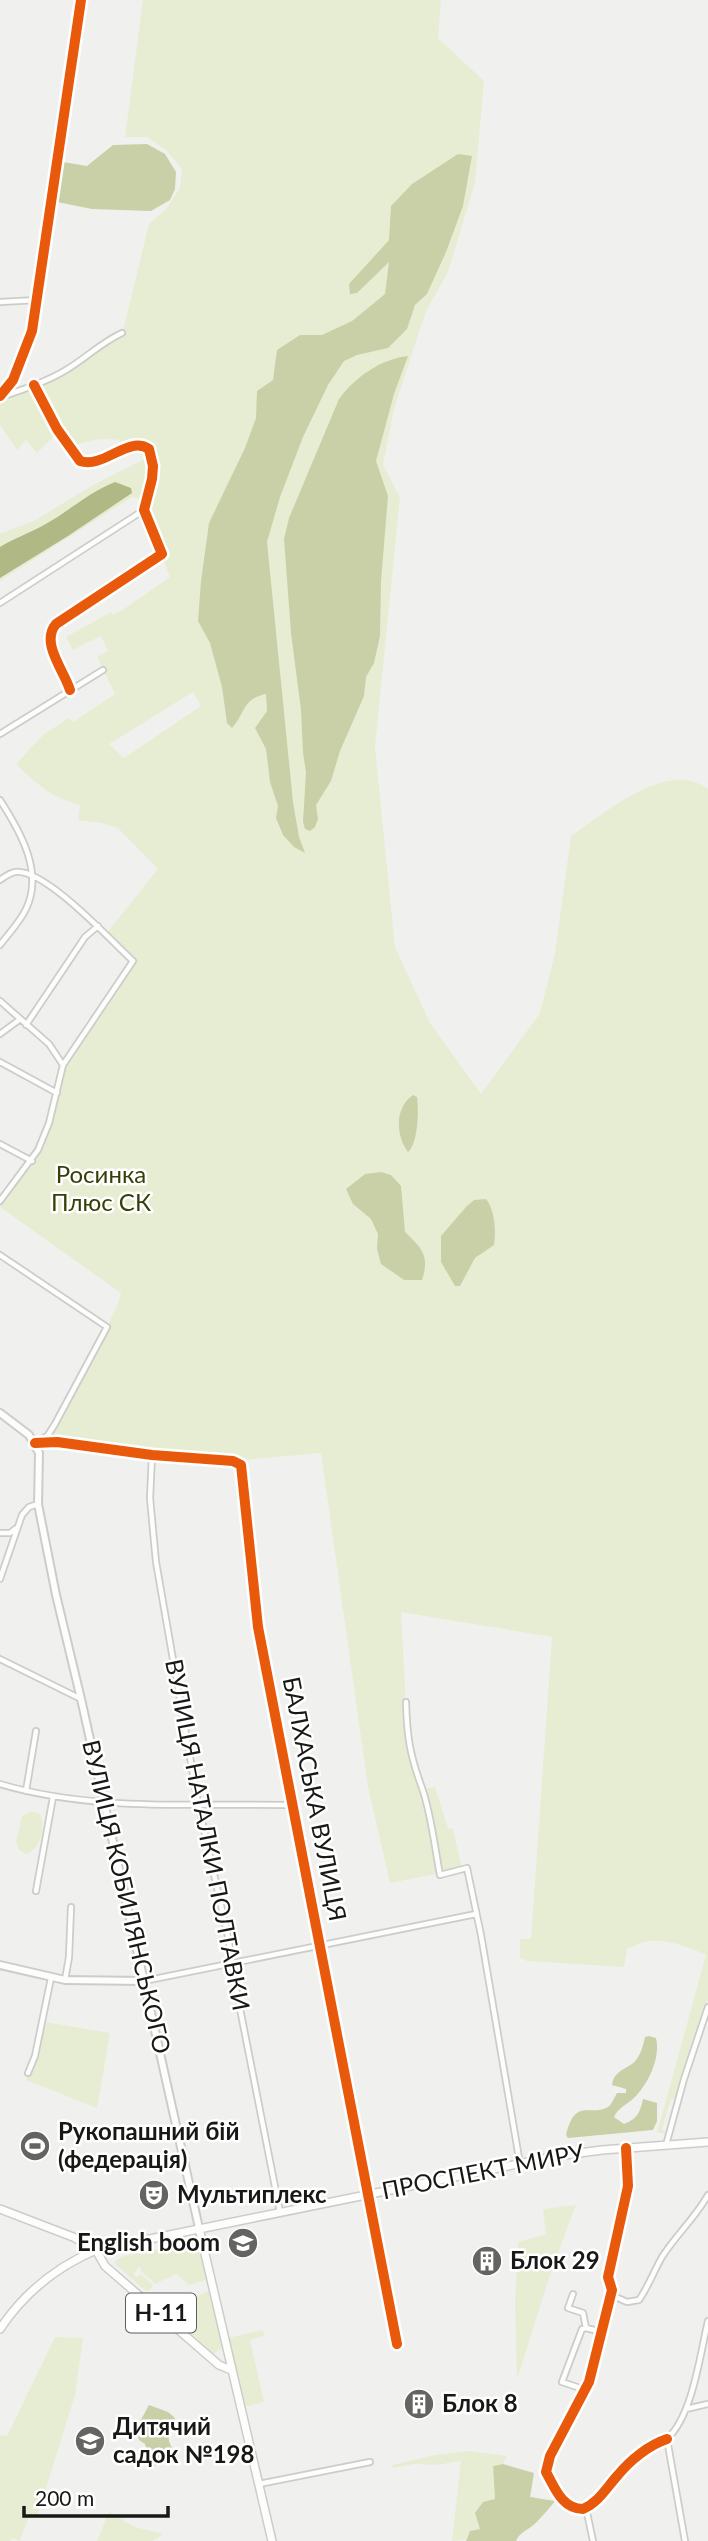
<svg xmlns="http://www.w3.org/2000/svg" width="708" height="2541" font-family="Lato,sans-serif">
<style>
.green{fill:#e7edd2;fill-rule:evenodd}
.forest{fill:#c9d0a7}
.water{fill:#b0b886}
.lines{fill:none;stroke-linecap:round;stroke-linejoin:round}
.street-casing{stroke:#cccdcb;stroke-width:8}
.secondary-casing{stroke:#cccdcb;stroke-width:10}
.primary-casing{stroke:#cccdcb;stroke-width:10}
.street{stroke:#fdfdfc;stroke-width:4.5}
.secondary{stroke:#fdfdfc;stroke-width:6}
.primary{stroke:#fdfdfc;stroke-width:7}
.cycleway-casing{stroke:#fff;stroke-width:15}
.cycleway{stroke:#e8590c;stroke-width:10}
.labels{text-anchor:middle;stroke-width:5;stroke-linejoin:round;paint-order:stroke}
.shield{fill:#fff;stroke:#5d5d5c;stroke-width:2}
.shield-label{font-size:23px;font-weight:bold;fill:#181816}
.park-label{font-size:24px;fill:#383e06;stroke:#fff}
.street-label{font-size:24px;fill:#181816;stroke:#fff}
.poi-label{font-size:24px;font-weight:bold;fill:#181816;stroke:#fff;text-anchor:start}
</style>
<rect width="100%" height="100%" fill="#f0f1ee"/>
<path class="green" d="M143 0H441L438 38 484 81 475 183 448 272 426 311 394 409 383 465 400 497 375 747 395 947 430 1023 481 1094 540 1013 555 953 571 836C604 814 667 758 708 789V1999L675 2099H671L662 2129 666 2133H657L706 1955C689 1947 663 1937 643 1942 637 1944 634 1947 627 1948L624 1967 527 1961 520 1958V1939H531L552 1637 401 1612 408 1745 422 1789 435 1787 448 1828 453 1829 462 1869 390 1883 368 1787 321 1453 233 1461 152 1455 57 1442 35 1443 48 1435 107 1327 117 1306 121 1293 0 1207V1201L24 1172 45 1135 63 1065 132 961 106 934 158 869 118 828 102 823 78 820 80 805C50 797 38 785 16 764L43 735 69 718 73 722 115 694 97 657 108 651 101 636 73 650 66 637 111 612 113 615 121 611 170 577 144 510 137 498 132 497 0 581V578L68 536 132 493 115 482C89 492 69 512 44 525 30 533 14 538 0 547V534L34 521 93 485 151 456 145 446 124 450 119 440C101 437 83 441 68 449L56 434 37 453 26 440 17 450 0 425V400L52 380 95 354 122 335 149 224 166 209 180 188 182 169 166 150 147 137H125ZM193 692 201 706 124 758 109 744Z
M31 1811 40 1814C46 1826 40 1851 26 1854L19 1850 16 1842 22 1816Z
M45 2022 110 2033 97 2108 26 2080 37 2056Z
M576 2205 552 2269 517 2379 515 2303 518 2242 546 2234 543 2209Z
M197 2241 206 2280 189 2285 176 2274 155 2284 141 2271 140 2266 133 2274 137 2277 140 2274 152 2284V2288L146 2291 115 2264V2261L121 2257Z
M209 2291 223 2348 215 2353H211L177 2320 187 2301Z
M263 2330 264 2336 250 2340 264 2402 244 2407 228 2338Z
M55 2337 83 2338 75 2395 38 2514 34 2517 29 2516 20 2541 12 2538 10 2541H0V2435L7 2436Z
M470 2451 507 2456 503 2464 493 2466 495 2499 480 2529 470 2531 465 2540 452 2541 461 2461 436 2465 414 2464 393 2468 392 2465 435 2455Z
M109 2512 135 2527 164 2534 152 2541H97Z"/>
<path class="forest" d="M147 144 165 154 176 172 175 189 170 200 151 211 92 209 57 202 63 162 87 166 113 145Z
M458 154 472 156 463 206 446 252 427 294 415 305 407 329 388 348 357 355 344 361 328 385 303 437 280 497 267 542 293 802 299 837 305 853 294 847 283 835 276 818 278 806 270 782 266 749 255 728 267 711 266 694C242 699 245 714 232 728L227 723 222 687 210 643 198 621 201 581 209 523 245 448 256 418 257 391 273 380 277 350 300 335H322L352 321 385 294 389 262 357 293 350 294 349 284 389 240 391 206 412 184Z
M408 356 394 394 376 461 388 496 381 581 380 636 374 663 366 677 364 696 340 751 331 781 316 805 318 819 315 827 310 831 305 829 303 822 306 772 303 753 301 710 291 633 284 539 289 518 339 399C355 377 381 359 408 356Z
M413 1095 417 1097C419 1110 418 1144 408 1152 396 1136 394 1108 413 1095Z
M381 1172 391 1175 401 1186 405 1232C422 1248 430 1256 422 1280H404L381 1264 377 1249 378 1234 371 1219 353 1204 346 1189 365 1174Z
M486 1199C495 1210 496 1231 494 1245L475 1258 460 1286H455L441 1262V1236L466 1207 474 1200Z
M649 2036 656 2038C661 2057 648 2085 634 2098 626 2105 618 2108 614 2117L624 2124C637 2119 640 2113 643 2099L657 2103V2121L653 2130 568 2138 566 2135C575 2097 590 2117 608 2107 612 2104 614 2098 617 2093H626V2089L612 2085C614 2072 623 2070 632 2064 640 2058 643 2046 645 2037Z
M149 2405 168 2412 175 2418 173 2423 168 2426 169 2441 176 2458 175 2461 153 2466 150 2462 145 2444 139 2440 136 2429Z
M503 2464 534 2473 530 2497 555 2501C553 2504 536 2524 532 2526 525 2532 520 2532 516 2541H466L470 2531 480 2529 475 2513 483 2502 495 2499 493 2466Z"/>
<path class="water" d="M115 482 131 488 132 493 68 536 0 578V547C14 538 30 533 44 525 68 512 89 492 115 482Z"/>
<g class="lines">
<g class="street-casing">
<path id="street" d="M0 302 37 300
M34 385 57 429 80 461C104 469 128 435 149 449L153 466 152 479 144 510 162 554 56 624C40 643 64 670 70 690
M0 397C23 390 46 382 66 370 86 358 102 342 122 333
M0 603 144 510
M0 734 103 670
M0 800C20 831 44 872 26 909 20 922 9 933 0 945
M0 880C4 877 10 873 15 872 45 868 111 941 133 961L63 1065
M0 1001 49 1044 63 1065 49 1123 38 1150 0 1201
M26 1025 85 937 98 926
M0 1034 19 1020
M0 1062 57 1093
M0 1144 32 1161
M0 1255 107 1327 55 1424 48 1435 39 1441
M35 1443 57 1442 152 1455 233 1461 241 1465 258 1627 397 2344
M152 1455 150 1498 156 1562 198 1803 229 1941 231 1963 280 2212
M0 1533H10L15 1529
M0 1579 22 1515 29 1507 38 1504
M0 1659 81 1699
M406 1702C407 1738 410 1755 422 1788 431 1813 435 1849 440 1875L467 1868 481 1935 520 2164
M0 1784C94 1812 196 1803 293 1805
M26 1791 36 1731
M36 1891 53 1797
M65 1980 69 1957 71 1907
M144 1981 476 1914
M28 2073 35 2056 51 1978
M666 2145 684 2079 708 2007
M626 2148 628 2186 608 2277 612 2290 589 2382 550 2456 546 2472C555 2488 562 2509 583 2509 599 2502 607 2487 618 2475 630 2460 649 2445 667 2439
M573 2294 568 2308 583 2313 586 2328
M611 2295 627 2302 639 2300C648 2287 654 2271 662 2257 676 2235 695 2218 708 2195
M586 2390 562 2382 582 2329 586 2328 602 2332
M686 2409 708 2404
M667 2439C693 2415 700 2354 708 2321
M667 2439 685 2541
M259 2484 370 2462
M586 2508 593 2541"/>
</g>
<g class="secondary-casing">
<path id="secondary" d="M0 396 13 380 32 331 81 0
M0 1413 29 1435 39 1453 38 1504 56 1595 81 1699 199 2228
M0 1965 65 1980 144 1981"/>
</g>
<g class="primary-casing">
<path id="primary" d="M0 2209 73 2237 96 2250 105 2266 219 2365 231 2370
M199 2228 272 2541
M0 2329C24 2293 56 2267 96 2250L557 2156 602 2150 708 2142"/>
</g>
<use href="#street" class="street"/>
<use href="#secondary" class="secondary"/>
<use href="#primary" class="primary"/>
<g class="cycleway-casing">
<path id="cycleway" d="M34 385 57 429 80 461C104 469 128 435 149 449L153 466 152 479 144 510 162 554 56 624C40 643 64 670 70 690
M0 396 13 380 32 331 81 0
M35 1443 57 1442 152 1455 233 1461 241 1465 258 1627 397 2344
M626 2148 628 2186 608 2277 612 2290 589 2382 550 2456 546 2472C555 2488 562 2509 583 2509 599 2502 607 2487 618 2475 630 2460 649 2445 667 2439"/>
</g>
<use href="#cycleway" class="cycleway"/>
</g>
<defs>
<g id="stadium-disc" transform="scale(1.575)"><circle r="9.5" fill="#646462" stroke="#fff"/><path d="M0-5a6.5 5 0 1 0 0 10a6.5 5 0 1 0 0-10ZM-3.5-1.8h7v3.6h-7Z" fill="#fff"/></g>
<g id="theatre-disc" transform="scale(1.575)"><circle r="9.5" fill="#646462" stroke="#fff"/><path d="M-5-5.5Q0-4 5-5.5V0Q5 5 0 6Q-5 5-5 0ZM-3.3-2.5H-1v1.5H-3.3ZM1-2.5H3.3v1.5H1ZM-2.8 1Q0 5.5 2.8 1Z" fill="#fff"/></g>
<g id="school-disc" transform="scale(1.575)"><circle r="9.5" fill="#646462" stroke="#fff"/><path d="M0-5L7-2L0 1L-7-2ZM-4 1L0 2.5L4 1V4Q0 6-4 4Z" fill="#fff"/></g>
<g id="building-disc" transform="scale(1.575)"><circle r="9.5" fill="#646462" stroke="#fff"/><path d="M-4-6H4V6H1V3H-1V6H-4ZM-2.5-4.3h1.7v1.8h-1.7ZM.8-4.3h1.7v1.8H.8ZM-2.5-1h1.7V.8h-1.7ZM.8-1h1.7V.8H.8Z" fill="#fff"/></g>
</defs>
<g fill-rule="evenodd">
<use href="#stadium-disc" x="35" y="2146"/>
<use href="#theatre-disc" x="154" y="2195"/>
<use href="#school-disc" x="243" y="2243"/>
<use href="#building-disc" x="487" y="2261"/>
<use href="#building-disc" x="419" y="2404"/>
<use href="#school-disc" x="90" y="2441"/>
</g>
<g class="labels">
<rect class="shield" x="126" y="2293.5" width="70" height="39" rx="5"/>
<g class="shield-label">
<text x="161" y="2321">Н-11</text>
</g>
<g class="park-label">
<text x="101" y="1183">Росинка<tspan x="101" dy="28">Плюс СК</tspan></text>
</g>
<g class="street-label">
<text transform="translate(314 1799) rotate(79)" y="8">БАЛХАСЬКА ВУЛИЦЯ</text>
<text transform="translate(207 1835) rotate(79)" y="8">ВУЛИЦЯ НАТАЛКИ ПОЛТАВКИ</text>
<text transform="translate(126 1897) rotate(77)" y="8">ВУЛИЦЯ КОБИЛЯНСЬКОГО</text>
<text transform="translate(483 2172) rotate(-11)" y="8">ПРОСПЕКТ МИРУ</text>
</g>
<g class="poi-label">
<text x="58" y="2140">Рукопашний бій<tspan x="58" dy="28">(федерація)</tspan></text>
<text x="177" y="2203">Мультиплекс</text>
<text x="220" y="2251" text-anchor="end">English boom</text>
<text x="510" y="2269">Блок 29</text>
<text x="442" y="2412">Блок 8</text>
<text x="113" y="2435">Дитячий<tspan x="113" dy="28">садок №198</tspan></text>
</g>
</g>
<path d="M24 2506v10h144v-10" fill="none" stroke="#181816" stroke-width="3.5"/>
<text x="35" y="2506" font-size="21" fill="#181816" stroke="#ffffff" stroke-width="5" paint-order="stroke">200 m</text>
</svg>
